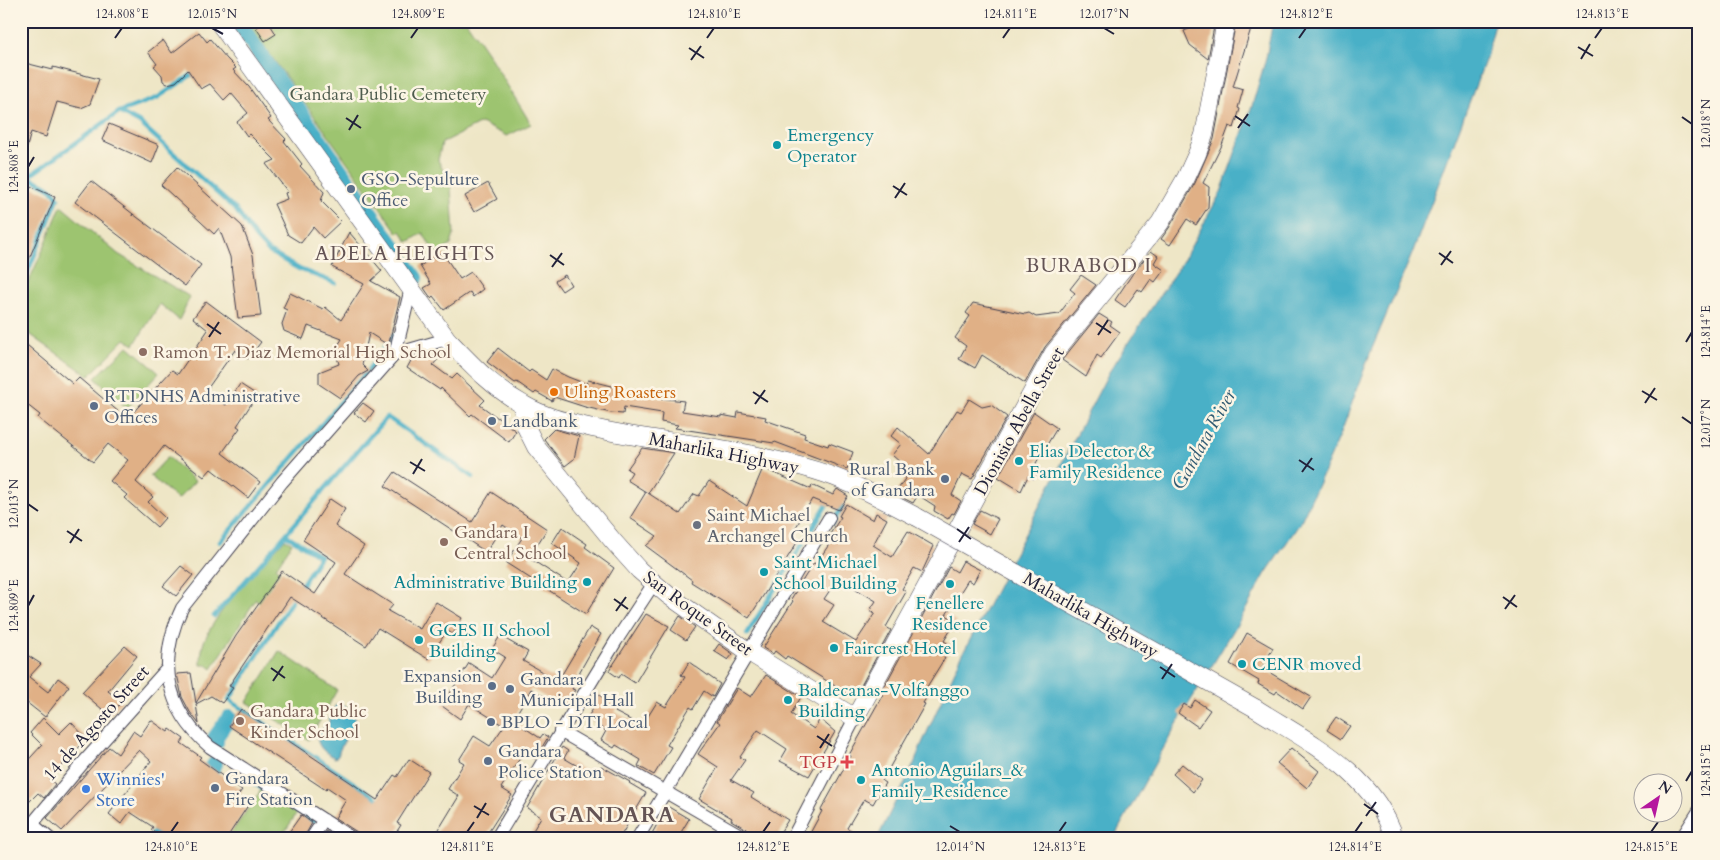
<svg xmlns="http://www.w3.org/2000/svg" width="1720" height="860" font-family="Cardo,serif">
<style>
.green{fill:#9dc46f;stroke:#607355}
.water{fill:#48b0c7;stroke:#356981}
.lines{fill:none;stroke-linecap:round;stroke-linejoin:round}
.stream{stroke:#48b0c7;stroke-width:4.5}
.canal{stroke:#48b0c7;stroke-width:16}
.building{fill:#e0b086;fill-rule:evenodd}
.street-casing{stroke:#413f50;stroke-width:14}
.secondary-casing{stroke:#413f50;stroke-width:19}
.street{stroke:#fff;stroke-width:12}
.secondary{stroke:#fff;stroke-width:18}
.secondary-bridge-casing{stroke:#413f50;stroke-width:19;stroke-linecap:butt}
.secondary-bridge{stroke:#fff;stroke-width:18}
.ticks{fill:none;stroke:#22223b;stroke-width:2}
.culture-dot{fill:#0f9aa8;stroke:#fcf5e5;stroke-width:2}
.service-dot{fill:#5c6f8a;stroke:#fcf5e5;stroke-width:2}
.education-dot{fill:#8d6e63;stroke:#fcf5e5;stroke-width:2}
.food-dot{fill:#e8710a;stroke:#fcf5e5;stroke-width:2}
.worship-dot{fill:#6b7280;stroke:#fcf5e5;stroke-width:2}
.health-dot{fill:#e0444e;stroke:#fcf5e5;stroke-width:2}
.shop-dot{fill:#3f7fe0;stroke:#fcf5e5;stroke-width:2}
.labels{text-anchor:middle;stroke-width:5;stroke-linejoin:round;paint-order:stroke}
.park-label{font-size:18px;fill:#4d5b4d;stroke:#fcf5e5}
.culture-label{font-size:18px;fill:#0d838f;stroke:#fcf5e5;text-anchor:start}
.service-label{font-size:18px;fill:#4e5e75;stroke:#fcf5e5;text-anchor:start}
.education-label{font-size:18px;fill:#785e54;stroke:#fcf5e5;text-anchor:start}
.food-label{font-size:18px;fill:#c56008;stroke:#fcf5e5;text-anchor:start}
.street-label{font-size:18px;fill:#22223b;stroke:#fcf5e5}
.worship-label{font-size:18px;fill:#5b616d;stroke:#fcf5e5;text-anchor:start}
.health-label{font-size:18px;fill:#be3a42;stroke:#fcf5e5;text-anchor:end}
.shop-label{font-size:18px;fill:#366cbe;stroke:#fcf5e5;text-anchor:start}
.water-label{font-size:19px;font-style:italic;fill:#315b73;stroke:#fcf5e5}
.quarter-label{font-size:20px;letter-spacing:1px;fill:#645455;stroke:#fcf5e5}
.district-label{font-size:22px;font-weight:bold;letter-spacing:1px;fill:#645455;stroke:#fcf5e5}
.neatline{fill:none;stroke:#22223b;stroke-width:2}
.ticks-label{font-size:12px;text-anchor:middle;fill:#22223b}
</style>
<rect width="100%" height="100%" fill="#fcf5e5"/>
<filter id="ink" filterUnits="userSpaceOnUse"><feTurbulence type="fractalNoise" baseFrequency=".02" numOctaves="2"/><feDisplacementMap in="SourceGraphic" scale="10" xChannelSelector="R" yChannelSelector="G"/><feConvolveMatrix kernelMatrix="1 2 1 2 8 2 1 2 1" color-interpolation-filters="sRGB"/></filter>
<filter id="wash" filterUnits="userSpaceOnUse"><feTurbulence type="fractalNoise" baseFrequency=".0096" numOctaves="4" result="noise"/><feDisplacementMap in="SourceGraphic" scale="20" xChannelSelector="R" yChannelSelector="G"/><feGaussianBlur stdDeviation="1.12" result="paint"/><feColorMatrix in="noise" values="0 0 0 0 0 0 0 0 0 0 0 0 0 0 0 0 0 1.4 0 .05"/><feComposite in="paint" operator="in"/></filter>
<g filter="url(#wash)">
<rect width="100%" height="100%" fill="#eee6c6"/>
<path class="green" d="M246 21H466L487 52 531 124 507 136 481 123 442 143 438 160 451 187 454 234 451 245 436 255 423 233 408 242 401 231 398 233Z
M61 206 118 254 190 297 179 320 160 304 134 345 125 339 89 376 21 328V298L42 252Z
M128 346 159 373 127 408 95 378Z
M168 457 195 481 178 499 150 476Z
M285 539 292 543 276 568 280 571 259 602 256 599 212 669 207 665H201C201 654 202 644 207 635 224 601 260 567 285 539Z
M279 651 337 690 309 740 247 702Z
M261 790 297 813 280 839H227Z"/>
<path class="water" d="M1273 21H1496L1486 58 1412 254 1371 351 1341 433 1323 474 1300 523 1266 573 1241 618 1182 715 1113 839H877L915 762 919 750 961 657 1109 372 1184 259 1221 192 1252 106 1266 58Z
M336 705C345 705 349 709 355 714 356 730 341 740 338 756L335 758C325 752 317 748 317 734L329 722 330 715Z"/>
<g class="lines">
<path class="stream" d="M238 23V21
M119 112 157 98 196 72
M21 181 28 177
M21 288 58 198C52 186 40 183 28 177L119 112 140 123 236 210 255 237 268 251 299 269 335 283
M833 523 842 507
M286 535 320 556 229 700 379 800
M220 542 366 373 393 336
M214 616C273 551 329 483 387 417L473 477
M747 634 829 501
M241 775 314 822
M23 839 29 831"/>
<path class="canal" d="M237 21 415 278
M216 742 215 738 229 718
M199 786 215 764
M157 839 159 835"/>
</g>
<g id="blocks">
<path class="building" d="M266 21H268L276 34 265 41 256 28Z
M1191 21H1215L1208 59 1190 45 1184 31 1189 29Z
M1236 21 1252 25 1233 87 1243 90 1238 108 1240 109 1234 128 1229 126 1222 145 1203 183 1209 187 1208 207 1196 225 1187 219 1170 245 1161 239 1169 228 1195 183 1214 139Z
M199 32 207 42 210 39 227 59 236 68 233 70 249 87 271 118 268 120 286 139 284 141 302 164 300 166 324 192 321 201 341 221 323 238 313 227 301 243 288 235 274 204 287 199 285 193 288 192 266 164 275 160 249 134 247 136 237 122 248 113 231 93 224 100 210 84 201 89 188 70 176 82 167 84 163 81 162 75 154 66 157 64 148 52 163 40 172 53Z
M21 62 53 70V67L99 79 90 104 81 108 57 102 46 137 31 132 25 154 21 153Z
M109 124 159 145 152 163 102 140Z
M177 167 242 226 253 255 261 316 238 318 230 257 219 228 214 234 161 185Z
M91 181 133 214 132 216 133 214 201 265 185 286 75 202Z
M21 182 55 197 21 278Z
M488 183 497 199 474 212 465 196Z
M349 232 382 271 371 281 400 297 389 343 388 345 369 333 362 365 368 371 359 376 340 398 319 384V372L339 364 335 350 342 339 308 326 303 339 284 331 282 324 287 310 283 308 290 293 323 309 325 307 341 320 364 284 332 267Z
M1151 251 1158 256 1154 263 1164 270 1155 282 1151 279 1142 292 1138 289 1125 307 1115 300 1133 273Z
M442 252 460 279 471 272 483 289 473 297 470 292 444 310 433 296 431 298 424 288 431 284 420 266Z
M565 275 571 285 562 291 555 281Z
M1081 275 1096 285 1045 347 1025 383 982 355 975 368 959 359 966 346 955 338 970 316 966 313 973 303 1025 314 1029 313 1036 317 1059 314 1075 293 1070 289Z
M206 301 261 342 248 359 235 350 205 392 226 405 240 384 257 395 237 426 240 428 222 453 260 482 248 498 211 469 204 477 164 446 136 482 153 497 148 502 165 518 157 527 124 498 127 495 110 481 128 460 108 444 93 462 38 418 40 415 21 400V340L73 384 79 378 127 419 172 370 178 374 208 330 193 318Z
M1099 314 1112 322 1110 325 1120 332 1101 358 1097 355 1086 377 1062 360Z
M498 348 529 372 531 370 546 380 552 369 568 377 586 384 588 380 616 387 628 391 627 394 684 401 682 411 721 417V415L737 418 738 412 766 417 765 420 805 434 804 438 828 446 829 443 853 452 847 469 775 442 774 443 675 428 678 425 661 422 662 413 624 407 623 414 611 413 585 407 554 397 552 401 536 392 534 394 517 382 515 383 487 362Z
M431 352H444L433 365 452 379 457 374 485 400 480 405 516 431 509 442 472 414 470 416 441 388 440 390 407 368 413 357Z
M969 399 982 407 991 405 1007 417 972 479 962 474 952 495 961 501 954 514 952 513 948 519 934 511 935 506 918 495 913 503 895 494 910 471 892 455 901 444 891 436 898 427 929 454 957 410 961 412Z
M363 403 374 411 366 422 354 413Z
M1034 412 1057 428 1036 463 1040 470 1034 479 1028 476 1021 491 998 477Z
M554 429 579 436 574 459 565 466 544 439Z
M642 448 674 453 648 493 680 514 694 494 699 496 709 481 747 506 763 468 811 489 812 485 833 495 837 489 848 496 839 510 812 499 791 536 798 541 749 618 691 582 692 580 646 546 657 536 630 518 646 492 627 480 632 472 627 469Z
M395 472 472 522 491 492 547 529 529 558 568 583 581 563 552 543 562 527 587 544 585 547 614 568 586 614 506 563 522 538 503 525 486 552 385 486Z
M330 499 345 509 335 526 364 546 345 574 393 605 388 611 420 629 436 602 462 618 453 634 447 631 428 659 378 628 366 646 290 597 280 612 279 611 229 686 233 688 222 703 211 696 196 704 199 724 190 712 182 697 177 674 191 673 196 703 236 636 282 571 315 594 336 562 303 540Z
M846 504 873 520 876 513 887 519 873 545 892 557 908 531 934 546 922 572 914 568 902 589 906 592 886 627 891 630 857 693 851 696 787 656 785 659 775 651 773 654 763 648 793 601 791 599 806 575 814 563 816 564 834 537 830 534 841 517 839 516ZM838 578 876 601 870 610 875 613 856 642 823 622 834 605 824 599Z
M980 510 998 519 990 534 972 524Z
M963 561 980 570 973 583 968 580 946 615 956 621 944 641 952 646 925 690 930 692 923 703 925 704 882 781 885 783 873 804 864 799 847 828 867 839H807L822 811 821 810 851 756 849 755 886 689 884 687 949 567 957 572Z
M181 566 193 575 176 596 163 586Z
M646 614 669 626 635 683 621 674 619 678 609 671Z
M680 616 695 627 686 640 671 630Z
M590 627 601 634 575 680 576 681 572 689 575 690 564 708 531 689 513 720 540 738 543 734 548 737 535 759 524 752 501 788 512 795 484 839H433L459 796 448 789 464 763 459 760 474 736 490 746 504 726 469 704 460 719 442 706 469 663 492 678 505 657 492 649 500 636 528 652 523 661 558 681Z
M1247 633 1273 648 1262 668 1311 697 1303 709 1277 691 1275 694 1258 684 1259 681 1230 664Z
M719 644 733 654 728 660 714 651Z
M125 646 137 656 108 691 122 702 109 715 82 692Z
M21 651 41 664 29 677 48 692 58 678 69 686 45 717 21 698Z
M689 662 720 684 713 697 704 691 693 709 690 707 667 745 671 747 654 775 638 766 641 760 616 745 614 748 601 740 606 731 587 718 593 709 588 706 596 693 618 707 615 712 642 726 657 702 666 707 685 677 681 675Z
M766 675 801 697 791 714 814 729 820 719 835 732 809 776 780 761 787 749 758 730 740 757 745 760 731 780 754 793 751 797 788 820 776 839H755L751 832 731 820 732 818 699 799 718 767 698 754 720 723 717 721 737 688 751 697Z
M1195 700 1210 710 1198 727 1178 713 1184 704 1190 708Z
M241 709 377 800 394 775 397 777 409 759 429 772 397 823 401 825 392 839H361L357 832 335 818 346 800 327 787 326 790 229 726Z
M1336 717 1350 726 1341 739 1327 730Z
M43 718 59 734 71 722 87 739 49 779 55 784 44 798 38 793 21 810V768L42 745 30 733Z
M151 720 168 732 170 729 184 739 181 743 201 757 199 759 242 790 235 799 247 807 226 839H165L151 830 153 827 130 812 121 824 109 814 151 761 139 750 62 831 47 818 109 747 118 754 133 731 140 736Z
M562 747 568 751 564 758 586 771H596L601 766 630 782 629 783 646 793 619 839H528L541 817 527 808Z
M1291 748 1319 771 1307 788 1277 763Z
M1182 764 1202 780 1193 792 1173 774Z
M667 806 689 819 677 839H649Z
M301 815 312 823 303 839H284Z
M326 831 338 839H321Z"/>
</g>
</g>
<g filter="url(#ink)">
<use href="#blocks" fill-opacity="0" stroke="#413f50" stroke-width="1"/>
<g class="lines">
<g class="street-casing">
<path id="street" d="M395 354 447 339
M560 731 747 839
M50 839 32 824 83 763 167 669
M311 839 324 820
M353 839 210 747C165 708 157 661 182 608L282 482 395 354 411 288
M496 839 616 641 654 583
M637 839 829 518
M792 839 855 718
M1681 839 1699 811"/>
</g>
<g class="secondary-casing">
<path id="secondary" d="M218 21 447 339C471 364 493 388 524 405 543 416 562 421 584 426 644 441 706 443 766 458 794 464 823 471 849 483 872 493 895 506 917 517
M522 405 526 427 536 447 613 541 639 570 668 595 749 652 855 718 1053 354 1160 223 1186 178 1197 154 1204 135 1226 21
M1255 708C1310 743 1373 772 1395 839"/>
</g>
<use href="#street" class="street"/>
<use href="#secondary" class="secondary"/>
<g class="secondary-bridge-casing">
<path id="secondary-bridge" d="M917 517 1255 708"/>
</g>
<use href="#secondary-bridge" class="secondary-bridge"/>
</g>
</g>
<path class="ticks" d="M212 28 223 34M1104 28 1114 34M115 38 122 28M411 38 418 28M707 38 714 28M1003 38 1010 28M1299 38 1306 28M1595 38 1602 28M1578 47 1593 56M689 48 704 58M1581 59 1590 44M691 60 701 46M1235 116 1250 126M1682 117 1692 124M346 118 361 128M1238 128 1248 114M349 130 358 115M28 167 34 157M893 186 907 195M895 198 905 183M1439 253 1453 263M550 255 564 265M1441 265 1451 251M552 267 562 253M1096 323 1111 333M207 324 221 334M1098 335 1108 320M209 337 219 322M1686 342 1692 332M1642 391 1657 400M753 392 768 402M1645 403 1655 388M755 404 765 390M1682 417 1692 424M1299 460 1314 470M410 462 425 471M1302 472 1312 458M413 474 422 459M28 504 38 511M957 529 971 539M67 531 82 541M959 542 969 527M70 543 79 529M1503 597 1517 607M614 599 628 609M28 606 34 595M1505 609 1515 595M616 611 626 597M1160 667 1175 677M271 668 285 678M1162 679 1172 664M273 681 283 666M817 736 832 746M820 748 829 734M1686 781 1692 771M1364 804 1378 814M474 806 489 815M1366 816 1376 802M477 818 486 803M950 826 960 832M171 832 178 822M467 832 474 822M763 832 770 822M1059 832 1066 822M1355 832 1362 822M1651 832 1658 822"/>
<g class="culture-dot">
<circle cx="777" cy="145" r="5"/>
<circle cx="1019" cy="461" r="5"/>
<circle cx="764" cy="572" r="5"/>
<circle cx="587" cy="582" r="5"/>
<circle cx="950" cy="584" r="5"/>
<circle cx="419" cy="640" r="5"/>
<circle cx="834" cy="648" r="5"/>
<circle cx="1242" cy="664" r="5"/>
<circle cx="788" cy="700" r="5"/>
<circle cx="861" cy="780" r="5"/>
</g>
<g class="service-dot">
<circle cx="351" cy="189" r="5"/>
<circle cx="94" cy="406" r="5"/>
<circle cx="492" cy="421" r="5"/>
<circle cx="945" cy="479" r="5"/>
<circle cx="492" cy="686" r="5"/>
<circle cx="510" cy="689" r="5"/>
<circle cx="491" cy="722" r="5"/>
<circle cx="488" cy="761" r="5"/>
<circle cx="215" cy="788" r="5"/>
</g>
<g class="education-dot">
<circle cx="143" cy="352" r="5"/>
<circle cx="444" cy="542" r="5"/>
<circle cx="240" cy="721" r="5"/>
</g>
<circle class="food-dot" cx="554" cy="392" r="5"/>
<circle class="worship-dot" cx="697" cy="525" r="5"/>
<path class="health-dot" d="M844.5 754.5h5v5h5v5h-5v5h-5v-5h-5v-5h5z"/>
<circle class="shop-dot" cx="86" cy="789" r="5"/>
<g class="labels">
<g class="park-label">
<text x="388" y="100">Gandara Public Cemetery</text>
</g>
<g class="culture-label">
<text x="787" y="141">Emergency<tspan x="787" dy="21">Operator</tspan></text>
<text x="1029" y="457">Elias Delector &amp;<tspan x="1029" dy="21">Family Residence</tspan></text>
<text x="774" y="568">Saint Michael<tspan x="774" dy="21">School Building</tspan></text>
<text x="577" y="588" text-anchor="end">Administrative Building</text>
<text x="950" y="609" text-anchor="middle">Fenellere<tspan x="950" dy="21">Residence</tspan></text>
<text x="429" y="636">GCES II School<tspan x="429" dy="21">Building</tspan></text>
<text x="844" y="654">Faircrest Hotel</text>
<text x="1252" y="670">CENR moved</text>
<text x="798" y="696">Baldecanas-Volfanggo<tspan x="798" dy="21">Building</tspan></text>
<text x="871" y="776">Antonio Aguilars_&amp;<tspan x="871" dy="21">Family_Residence</tspan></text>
</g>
<g class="service-label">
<text x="361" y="185">GSO-Sepulture<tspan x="361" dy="21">Office</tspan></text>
<text x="104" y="402">RTDNHS Administrative<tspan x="104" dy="21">Offices</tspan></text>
<text x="502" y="427">Landbank</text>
<text x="935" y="475" text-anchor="end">Rural Bank<tspan x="935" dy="21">of Gandara</tspan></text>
<text x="482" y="682" text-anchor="end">Expansion<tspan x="482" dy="21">Building</tspan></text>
<text x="520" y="685">Gandara<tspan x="520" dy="21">Municipal Hall</tspan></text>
<text x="501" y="728">BPLO - DTI Local</text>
<text x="498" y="757">Gandara<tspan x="498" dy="21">Police Station</tspan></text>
<text x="225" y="784">Gandara<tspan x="225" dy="21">Fire Station</tspan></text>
</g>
<g class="education-label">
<text x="153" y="358">Ramon T. Diaz Memorial High School</text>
<text x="454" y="538">Gandara I<tspan x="454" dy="21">Central School</tspan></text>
<text x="250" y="717">Gandara Public<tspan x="250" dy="21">Kinder School</tspan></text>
</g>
<g class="food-label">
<text x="564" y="398">Uling Roasters</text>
</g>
<g class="street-label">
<text transform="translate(1019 421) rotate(-61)" y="6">Dionisio Abella Street</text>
<text transform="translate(724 453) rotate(11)" y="6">Maharlika Highway</text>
<text transform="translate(698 613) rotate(36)" y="6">San Roque Street</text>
<text transform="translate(1091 615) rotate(30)" y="6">Maharlika Highway</text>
<text transform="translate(96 723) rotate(-48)" y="6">14 de Agosto Street</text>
</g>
<g class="worship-label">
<text x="707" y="521">Saint Michael<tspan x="707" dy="21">Archangel Church</tspan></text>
</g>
<g class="health-label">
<text x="837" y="768">TGP</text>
</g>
<g class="shop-label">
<text x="96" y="785">Winnies'<tspan x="96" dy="21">Store</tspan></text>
</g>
<g class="water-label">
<text transform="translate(1203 439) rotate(-61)" y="7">Gandara River</text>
</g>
<g class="quarter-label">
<text x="405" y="260">ADELA HEIGHTS</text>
<text x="1089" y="272">BURABOD I</text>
</g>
<g class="district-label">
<text x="612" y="822">GANDARA</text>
</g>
</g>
<rect width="1720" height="860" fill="none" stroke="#fcf5e5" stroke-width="55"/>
<g transform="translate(1658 798) rotate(34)"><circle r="24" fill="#fcf5e5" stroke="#a5a1a1"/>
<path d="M0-4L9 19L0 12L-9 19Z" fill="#b5179e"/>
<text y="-8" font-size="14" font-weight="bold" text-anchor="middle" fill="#22223b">N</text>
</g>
<rect x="28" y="28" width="1664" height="804" class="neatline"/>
<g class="ticks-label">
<text x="122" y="18">124.808°E</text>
<text x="212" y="18">12.015°N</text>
<text x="418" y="18">124.809°E</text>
<text x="714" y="18">124.810°E</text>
<text x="1010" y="18">124.811°E</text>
<text x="1104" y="18">12.017°N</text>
<text x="1306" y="18">124.812°E</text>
<text x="1602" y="18">124.813°E</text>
<text transform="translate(1706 124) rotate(-90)" y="4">12.018°N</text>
<text transform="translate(14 167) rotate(-90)" y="4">124.808°E</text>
<text transform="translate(1706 332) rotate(-90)" y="4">124.814°E</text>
<text transform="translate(1706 424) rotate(-90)" y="4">12.017°N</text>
<text transform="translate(14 504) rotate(-90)" y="4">12.013°N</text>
<text transform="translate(14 606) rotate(-90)" y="4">124.809°E</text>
<text transform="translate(1706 771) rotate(-90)" y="4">124.815°E</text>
<text x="171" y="851">124.810°E</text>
<text x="467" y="851">124.811°E</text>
<text x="763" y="851">124.812°E</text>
<text x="960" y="851">12.014°N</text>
<text x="1059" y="851">124.813°E</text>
<text x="1355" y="851">124.814°E</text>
<text x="1651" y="851">124.815°E</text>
</g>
</svg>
